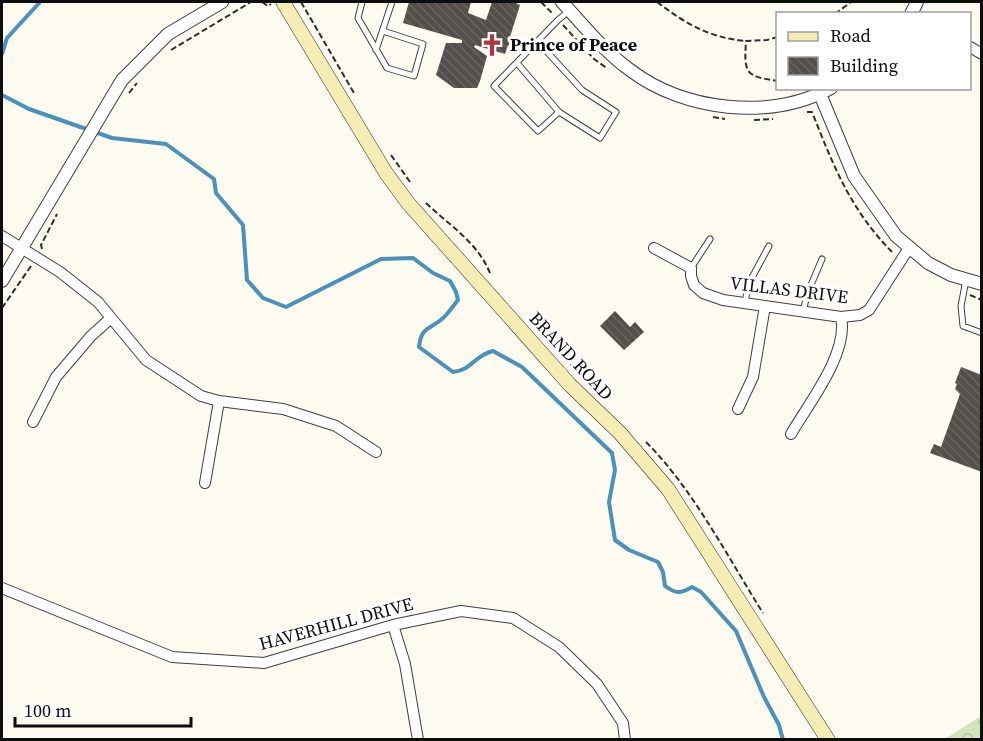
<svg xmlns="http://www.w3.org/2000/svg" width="983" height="741" font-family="'Source Serif 4',serif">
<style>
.park{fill:url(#park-crowns)}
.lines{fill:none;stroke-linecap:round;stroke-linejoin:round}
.stream{stroke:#4a91bc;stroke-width:4}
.building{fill:url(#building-back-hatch)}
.service-casing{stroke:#404040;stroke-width:7}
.minor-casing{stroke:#404040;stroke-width:12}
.tertiary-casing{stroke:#404040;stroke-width:14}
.secondary-casing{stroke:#2f2f2f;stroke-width:15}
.path{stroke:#2f2f2f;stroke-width:2;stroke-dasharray:6 3;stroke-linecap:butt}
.service{stroke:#fff;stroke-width:5}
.minor{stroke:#fff;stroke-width:10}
.tertiary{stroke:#fff;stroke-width:12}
.secondary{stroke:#f5edb3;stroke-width:14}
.labels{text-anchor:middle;stroke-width:6;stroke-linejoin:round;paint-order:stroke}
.poi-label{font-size:18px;font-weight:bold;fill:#0d0d0d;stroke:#fff;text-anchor:start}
.street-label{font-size:18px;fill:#0d0d0d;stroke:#fff}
</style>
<defs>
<pattern id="park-crowns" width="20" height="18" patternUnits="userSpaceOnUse" patternTransform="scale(1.5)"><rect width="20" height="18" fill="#d2e4bd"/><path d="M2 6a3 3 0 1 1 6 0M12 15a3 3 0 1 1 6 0" fill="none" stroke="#b3c2a1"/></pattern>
<pattern id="building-back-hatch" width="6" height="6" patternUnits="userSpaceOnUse" patternTransform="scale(1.5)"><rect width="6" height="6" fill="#554f4b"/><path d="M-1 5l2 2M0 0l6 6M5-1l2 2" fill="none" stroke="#686460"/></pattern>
</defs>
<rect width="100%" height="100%" fill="#fdfaf0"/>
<path class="park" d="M981 716V739H945Z"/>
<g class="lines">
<path class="stream" d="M2 54 7 38 40 2
M2 95 29 109 112 138 166 144 214 179 216 193 243 225 247 280 263 298 286 307 381 259 413 258 433 273 450 281 456 292 458 300C453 306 448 314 442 319 429 330 421 327 419 347L453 372C474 369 473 356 493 351L522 367 612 453 615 470 609 502 615 540 629 550 658 562 663 572 665 586C676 594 680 594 692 587L701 592 736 631 764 697 779 725 783 740"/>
</g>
<path class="building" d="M409 2H471L468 13 486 20 492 2H517L516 3 520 5 510 37 513 38 511 46 508 45 505 54 475 45 474 47 487 56 480 81 477 88H454L436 75 446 43H462V40L403 23Z
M615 311 630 327 635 322 644 332 624 350 600 326Z
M961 367 982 375V472L930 453 934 444 941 447 960 394 955 389 957 384 955 383Z"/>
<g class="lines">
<g class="service-casing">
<path id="service" d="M362 2 358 18 387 68 414 76 423 44 383 31
M538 42 582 90 616 112 600 138 559 112 538 131 494 86 558 20 569 11
M376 50 392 2
M517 63 559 112
M691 268 710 239
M966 280 961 306 963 326 982 333
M745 303 748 285 769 246
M803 311 808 292 822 259"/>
</g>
<g class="minor-casing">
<path id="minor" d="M970 47 982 54
M2 236 60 272 98 302 146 360 201 396 219 401 283 409 336 426 376 452
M654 248 691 268V276L694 285 703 293 723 300 841 317 860 315 869 310 909 248
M738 409 753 377 765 306
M33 422 56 377 91 336 111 318
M791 434C809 403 849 353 841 317
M205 483 219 401
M2 588 172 657 264 663 393 625 461 611 513 618 559 647 597 684 623 723 625 740
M393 625 405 664 418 740"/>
</g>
<g class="tertiary-casing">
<path id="tertiary" d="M562 2C583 25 604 51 630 70 684 111 770 121 831 88
M911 14 917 2
M820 94 854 176 896 236 928 263 951 275 982 284
M2 281 122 80 168 34 222 2"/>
</g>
<g class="secondary-casing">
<path id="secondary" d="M283 2 386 173 408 203 570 385 620 433 668 489 828 740"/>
</g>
<path class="path" d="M262 2 268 6 271 4
M301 2 354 93
M541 2 553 14
M657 2C686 24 710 38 746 41
M835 14 851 2
M563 25 594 59 608 69
M778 37 767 40 746 41C744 74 745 76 778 81
M171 50 251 2
M129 93 137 83
M807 112H812C834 167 850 209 892 252
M713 117 725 119
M754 120 773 119
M391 155 410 182
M426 203C450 226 480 244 491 276
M42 249 41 245 57 214
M970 295 982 300
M2 308 31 266
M564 358 598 393
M646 442C693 489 727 556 763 613"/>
<use href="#service" class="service"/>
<use href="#minor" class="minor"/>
<use href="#tertiary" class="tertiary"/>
<use href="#secondary" class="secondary"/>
</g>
<defs>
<g id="church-bare" transform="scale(1.8)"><path d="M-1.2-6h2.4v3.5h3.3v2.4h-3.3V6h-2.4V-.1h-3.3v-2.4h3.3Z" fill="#ac373e" stroke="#fff" stroke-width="2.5" paint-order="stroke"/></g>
</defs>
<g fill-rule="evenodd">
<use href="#church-bare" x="492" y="45"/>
</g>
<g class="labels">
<g class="poi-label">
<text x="510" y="51">Prince of Peace</text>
</g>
<g class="street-label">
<text transform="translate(789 290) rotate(7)" y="6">VILLAS DRIVE</text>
<text transform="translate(571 356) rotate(47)" y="6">BRAND ROAD</text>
<text transform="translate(336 624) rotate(-15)" y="6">HAVERHILL DRIVE</text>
</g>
</g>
<rect width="983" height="741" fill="none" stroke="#0d0d0d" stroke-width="6"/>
<rect x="776" y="12" width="195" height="78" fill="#ffffff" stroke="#9e9e9e" stroke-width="1.5"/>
<rect x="788" y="32" width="30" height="9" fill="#f5edb3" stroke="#9e9e9e" stroke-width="1.5"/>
<text x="830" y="42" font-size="18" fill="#0d0d0d">Road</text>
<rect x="788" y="57" width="30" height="18" fill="url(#building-back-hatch)" stroke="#9e9e9e" stroke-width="1.5"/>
<text x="830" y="72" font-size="18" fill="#0d0d0d">Building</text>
<path d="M15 717v9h176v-9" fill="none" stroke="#0d0d0d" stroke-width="3"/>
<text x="24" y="717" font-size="18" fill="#0d0d0d" stroke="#ffffff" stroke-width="4.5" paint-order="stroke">100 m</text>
</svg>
